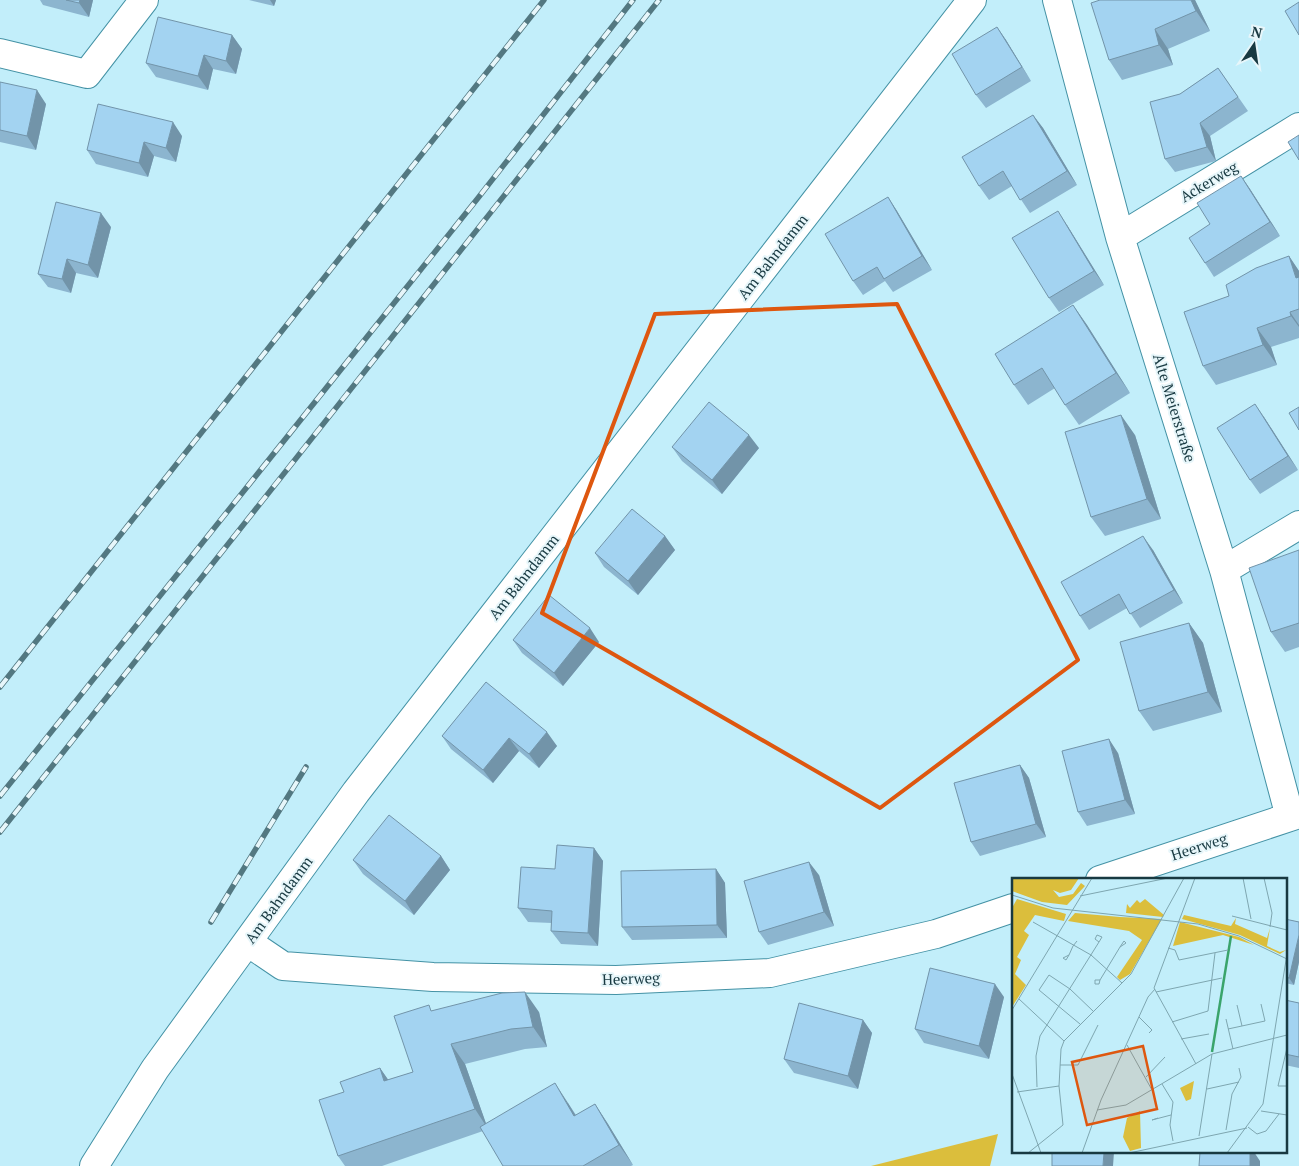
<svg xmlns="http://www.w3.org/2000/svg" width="1299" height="1166" font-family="'PT Serif',serif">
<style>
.green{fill:#dbbe3c}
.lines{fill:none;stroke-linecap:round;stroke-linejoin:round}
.minor-casing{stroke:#4492a5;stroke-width:30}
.minor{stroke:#fff;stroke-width:28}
.rail-casing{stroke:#537881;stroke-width:5.5}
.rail{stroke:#e7f6fa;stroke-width:4;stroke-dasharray:11;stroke-linecap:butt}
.wall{fill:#8cb5cf}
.shaded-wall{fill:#7294a9}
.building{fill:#a3d3f1;stroke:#7294a9}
.marked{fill:none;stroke:#de570f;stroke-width:4;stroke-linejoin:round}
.labels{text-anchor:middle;stroke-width:4;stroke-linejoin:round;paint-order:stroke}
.street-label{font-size:15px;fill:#183941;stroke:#e7f6fa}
.inset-river{fill:none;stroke:#3aa46b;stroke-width:2.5}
.inset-road{fill:none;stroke:#7ea6b0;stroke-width:1}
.view{fill:#de570f;fill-opacity:0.15;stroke:#de570f;stroke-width:2.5}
.inset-edge{fill:none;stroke:#183941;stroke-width:2.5}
</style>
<rect width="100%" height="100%" fill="#c2eefa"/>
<path class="green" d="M998 1134 990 1166H871Z"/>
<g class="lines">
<g class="minor-casing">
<path id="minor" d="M1057 0 1120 237 1224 570 1290 817
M0 53 87 74 144 0
M1120 237 1299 127
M1224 570 1299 525
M1100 880 1299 814
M249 943 283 966 433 977 616 980 770 973 936 934 1013 908
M94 1166 155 1069 356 792 972 0"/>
</g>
<use href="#minor" class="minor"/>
<g class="rail-casing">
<path id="rail" d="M0 687 544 0
M0 796 478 198 633 0
M0 832 659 0
M211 922 306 767"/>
</g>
<use href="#rail" class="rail"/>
</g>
<path class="wall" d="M40 0H93L89 17 43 5Z
M249 0H276L274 6Z
M1100 0H1195L1210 31 1168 49 1173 65 1122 80 1109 60Z
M997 27 1006 40 1031 81 986 108 976 95Z
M232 35 242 49 236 74 213 69 208 90 156 77 146 63Z
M1218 68 1248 111 1210 136 1216 161 1175 172 1165 159 1180 94Z
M0 82 46 104 36 150 0 142Z
M1033 115 1043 128 1077 185 1030 213 1012 186 989 200 979 186Z
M182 136 176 162 154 156 148 177 96 164 87 150Z
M1241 176 1250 189 1280 236 1214 277 1205 263 1210 224Z
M888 197 897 211 932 270 893 292 885 281 863 295 853 281Z
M1067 225 1104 285 1059 312 1049 298Z
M111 227 98 278 76 273 71 293 48 287 38 274Z
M1289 256 1299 271V338L1271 347 1277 365 1216 385 1203 366 1229 296Z
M1073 305 1087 325 1130 393 1079 425 1065 405 1055 388 1028 405 1014 385Z
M1264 417 1298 470 1260 494 1250 480Z
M1135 435 1161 519 1105 536 1091 517Z
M672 447 759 448 722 494 682 461Z
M665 536 675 550 638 595 604 567 595 553Z
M1153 550 1183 603 1140 628 1127 608 1089 630 1080 616Z
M1299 550V647L1285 652 1271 632Z
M1189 623 1203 643 1222 712 1153 731 1139 711Z
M513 640 599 642 563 686 522 653Z
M486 682 557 746 539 768 519 751 493 783 451 749 442 736Z
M1118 753 1135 814 1087 826 1078 812Z
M1020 765 1029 778 1046 837 980 856 971 842Z
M594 848 603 861 598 946 561 944 551 931 552 923 528 922 518 908 555 869Z
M441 856 450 870 414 915 363 874 353 860Z
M716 869 725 883 727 938 632 940 622 927Z
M819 875 834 926 768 945 759 932Z
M1285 919 1299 922V962L1294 985 1285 983Z
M1004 997 989 1059 924 1043 915 1029Z
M1285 1000 1299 1003V1068L1285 1065Z
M433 1011 539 1012 547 1047 525 1049 465 1064 486 1124 568 1103 576 1115 595 1104 608 1124 633 1165 631 1166H503L483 1131 382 1166H345L338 1156 344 1092 380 1068 388 1080 413 1072Z
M863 1020 872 1033 858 1089 794 1073 784 1059Z"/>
<path class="shaded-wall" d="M80 0H93L89 17 79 3Z
M270 0H276L274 6Z
M1191 0H1195L1210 31 1196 11Z
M997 27 1006 40 1031 81 1022 67Z
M1155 29 1168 49 1173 65 1159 45Z
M232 35 242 49 236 74 226 61Z
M204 55 213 69 208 90 198 76Z
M37 90 46 104 36 150 27 136Z
M1033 115 1043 128 1077 185 1067 171Z
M173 122 182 136 176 162 166 148Z
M1200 123 1210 136 1216 161 1207 147Z
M144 142 154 156 148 177 139 163Z
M1241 176 1250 189 1280 236 1270 222Z
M888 197 897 211 932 270 922 256Z
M1058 211 1067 225 1104 285 1094 271Z
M101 213 111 227 98 278 88 265Z
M1289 256 1299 271V282L1296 278Z
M67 259 76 273 71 293 62 279Z
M1073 305 1087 325 1130 393 1116 373Z
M1290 312 1299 325V327L1291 316Z
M1257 328 1271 347 1277 365 1263 345Z
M1255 404 1264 417 1298 470 1288 456Z
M1121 415 1135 435 1161 519 1147 499Z
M749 435 759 448 722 494 712 480Z
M665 536 675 550 638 595 628 581Z
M1143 536 1153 550 1183 603 1174 590Z
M1189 623 1203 643 1222 712 1208 692Z
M590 628 599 642 563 686 554 673Z
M547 732 557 746 539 768 529 754Z
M509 738 519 751 493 783 483 770Z
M1109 739 1118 753 1135 814 1125 800Z
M1020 765 1029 778 1046 837 1036 824Z
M594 848 603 861 598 946 588 933Z
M441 856 450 870 414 915 405 901Z
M809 862 819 875 834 926 824 912Z
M716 869 725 883 727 938 717 925Z
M1299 935V962L1294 985 1289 978Z
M995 984 1004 997 989 1059 979 1046Z
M525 992 539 1012 547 1047 533 1027Z
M863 1020 872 1033 858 1089 848 1076Z
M451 1044 465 1064 488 1129 475 1109Z
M380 1068 394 1088 384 1081Z
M555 1083 568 1103 588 1136 574 1116Z
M595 1104 608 1124 633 1165 619 1145Z
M1104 1152H1114L1113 1166H1103Z
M1250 1152H1254L1260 1161V1166H1250Z"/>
<path class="building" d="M66 0H80L79 3Z
M1100 0H1191L1196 11 1155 29 1159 45 1109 60 1091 3Z
M1299 2V35L1285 11Z
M158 17 232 35 226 61 204 55 198 76 146 63Z
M997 27 1022 67 976 95 952 54Z
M1218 68 1238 97 1200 123 1207 147 1165 159 1150 102 1180 94Z
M0 82 37 90 27 136 0 130Z
M98 104 173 122 166 148 144 142 139 163 87 150Z
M1033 115 1067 171 1020 200 1003 171 979 186 962 157Z
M1299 135V160L1288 142Z
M1241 176 1270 222 1205 263 1189 238 1210 224 1197 203Z
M888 197 922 256 884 279 877 267 853 281 825 234Z
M56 202 101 213 88 265 67 259 62 279 38 274Z
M1058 211 1094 271 1049 298 1012 238Z
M1289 256 1296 278 1299 277V309L1290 312 1291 316 1257 328 1263 345 1203 366 1184 312 1229 296 1226 285 1256 268Z
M1073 305 1116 373 1065 405 1042 368 1014 385 995 354Z
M709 402 749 435 712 480 672 447Z
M1255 404 1288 456 1250 480 1217 428Z
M1299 407V430L1289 413Z
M1121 415 1147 499 1091 517 1065 432Z
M632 509 665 536 628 581 595 553Z
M1143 536 1174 590 1130 614 1119 594 1080 616 1061 582Z
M1299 550V623L1271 632 1249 568Z
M549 595 590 628 554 673 513 640Z
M1189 623 1208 692 1139 711 1120 642Z
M486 682 547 732 529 754 509 738 483 770 442 736Z
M1109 739 1125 800 1078 812 1062 751Z
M1020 765 1036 824 971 842 954 783Z
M389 815 441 856 405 901 353 860Z
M557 845 594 848 588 933 551 931 552 911 518 908 521 867 555 869Z
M809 862 824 912 759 932 744 881Z
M716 869 717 925 622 927 621 871Z
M1285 919 1299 922V935L1289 978 1285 977Z
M930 968 995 984 979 1046 915 1029Z
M525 992 533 1027 511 1029 451 1044 475 1109 338 1156 319 1100 344 1092 340 1082 380 1068 384 1081 413 1072 394 1016 429 1005 431 1011 502 993Z
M1285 1000 1299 1003V1057L1285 1054Z
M799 1003 863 1020 848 1076 784 1059Z
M555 1083 574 1116 595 1104 619 1145 583 1166H503L480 1127Z
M1052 1152H1104L1103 1166H1052Z
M1200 1152H1250V1166H1199Z"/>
<path class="marked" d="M897 304 1078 660 880 808 542 613 655 314Z"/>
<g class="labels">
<g class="street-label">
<text transform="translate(1209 182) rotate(-31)" y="5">Ackerweg</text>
<text transform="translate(773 257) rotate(-52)" y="5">Am Bahndamm</text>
<text transform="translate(1174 408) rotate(73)" y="5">Alte Meierstraße</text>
<text transform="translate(524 577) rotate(-52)" y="5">Am Bahndamm</text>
<text transform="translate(1199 847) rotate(-18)" y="5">Heerweg</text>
<text transform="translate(279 900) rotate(-54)" y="5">Am Bahndamm</text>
<text transform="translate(631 979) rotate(-2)" y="5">Heerweg</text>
</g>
</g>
<g transform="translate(1012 878)">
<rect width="275" height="275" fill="#c2eefa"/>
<path d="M0 0H67L59 12 48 15 41 12 47 19 61 16 69 5 73 8 55 27 30 24 0 13ZM5 21 54 36 52 43 23 37 12 53 17 57 5 79 9 82 3 96 14 107 0 129V30ZM133 21 152 37 151 39 114 35 115 26 118 30 125 22 128 25ZM63 35 108 39 150 41 118 96 108 102 105 99 130 62 117 53 56 43ZM172 37 219 48 224 40 223 46 255 60 258 50 255 68 268 74 274 72 268 76 228 57 170 41ZM168 44 227 59 242 67 211 57 161 68ZM182 203 179 221 174 223 168 210ZM128 233 129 270 118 273 111 259 115 240Z" fill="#dbbe3c"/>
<path class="inset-river" d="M200 174 219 58"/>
<path class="inset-road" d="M183 0 142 110 184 186M231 0 239 41M252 0 260 35 258 49M0 17 41 30 186 46 227 58 275 81M68 18 156 0M220 38 275 52M21 44 79 77 110 105M156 70 163 72 167 82 216 72M57 77 51 80 54 82 57 77 61 68 65 63M88 102H83V106H87L88 102 108 69 112 63 114 65 108 69M144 114 210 100M7 121 52 163M225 127 230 148M0 132 80 0M127 139 140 152 137 155M214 141 221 171M160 144 196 133 203 75M68 146 27 112 37 97 58 111 81 133M216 151 253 143 249 126M169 161 197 156M115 167 140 212M275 170 266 208H275M48 187H66L86 147M0 196 29 275M134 199 153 179M150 206 161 224 158 247 161 263M25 209 24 178 28 158 87 64 90 59 85 57 83 61 87 64M195 211 227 204M5 214 47 208M85 232 114 227 200 176 275 157M249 233 275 237M146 240 140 242 159 237M236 249 245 256 254 253 267 236M214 252 220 216 229 199 227 190M187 258 200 176M16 275 51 247 47 208 49 171 52 163 119 96 172 0M70 275 89 222 136 119 143 111M117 275 235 250M215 275 251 226 275 76"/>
<path class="view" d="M131 168 145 231 75 247 60 184Z"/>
<rect width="275" height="275" class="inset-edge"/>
</g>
<g transform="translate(1254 45) rotate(13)" stroke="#e7f6fa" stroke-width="4" paint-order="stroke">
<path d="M0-4L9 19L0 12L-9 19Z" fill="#183941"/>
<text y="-8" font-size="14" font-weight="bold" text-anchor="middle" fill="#183941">N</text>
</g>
</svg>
